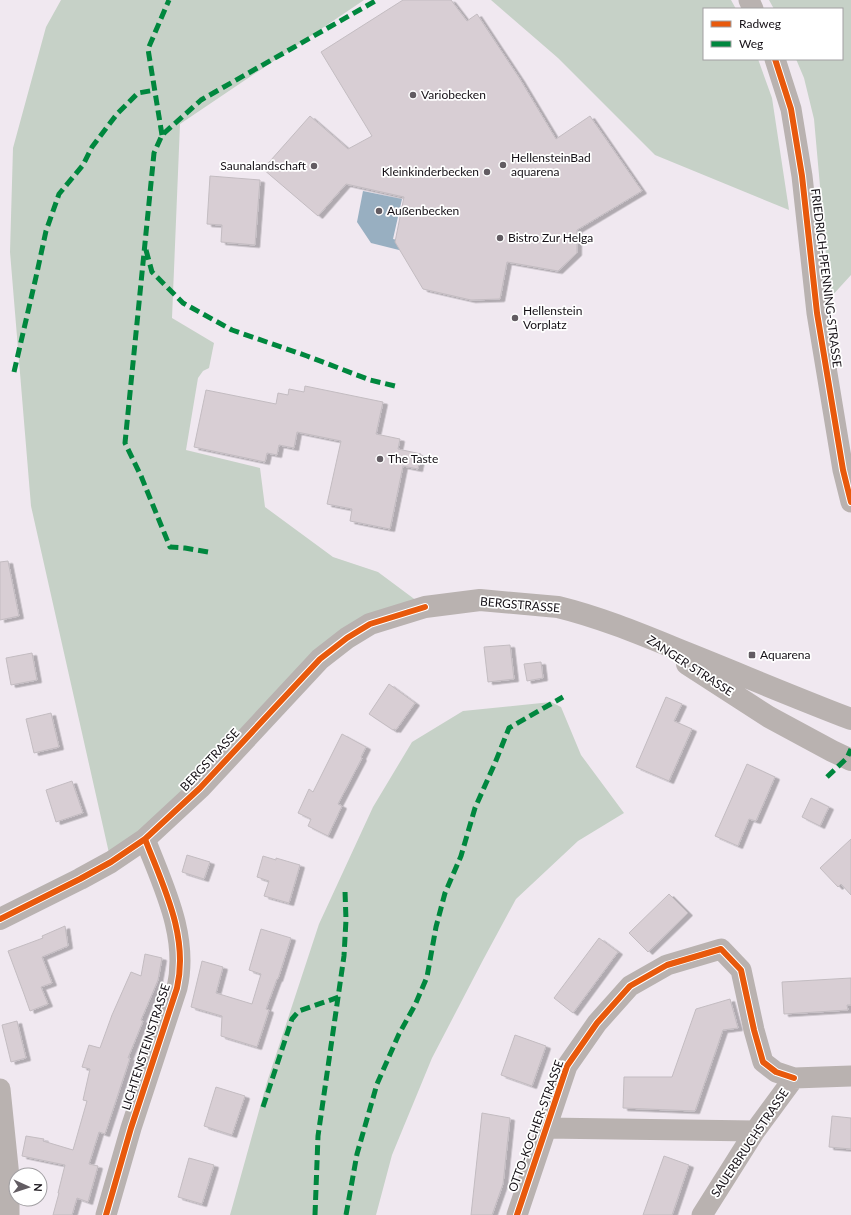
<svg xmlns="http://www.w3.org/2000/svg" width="851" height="1215" font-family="Lato,sans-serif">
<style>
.green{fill:#c6d1c7}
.water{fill:#98afc1}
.building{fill:#d8ced4;stroke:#c3bcc1;filter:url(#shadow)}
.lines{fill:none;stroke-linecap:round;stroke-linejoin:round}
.minor{stroke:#b9b2b0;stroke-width:21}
.tertiary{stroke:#b9b2b0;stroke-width:22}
.quiet{stroke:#00873e;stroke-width:5;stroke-dasharray:10 5;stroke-linecap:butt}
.cycleway-casing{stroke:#fff;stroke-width:8}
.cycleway{stroke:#e8590c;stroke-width:6}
.poi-dot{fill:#625c62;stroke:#fff;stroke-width:1.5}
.labels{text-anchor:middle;stroke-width:3.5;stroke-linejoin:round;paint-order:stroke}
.poi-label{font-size:12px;fill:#151016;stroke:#fff;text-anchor:start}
.street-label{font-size:12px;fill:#151016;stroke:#fff}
</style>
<defs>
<filter id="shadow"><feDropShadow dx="4.5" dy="2.5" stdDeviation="0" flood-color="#0004"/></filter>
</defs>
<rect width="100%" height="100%" fill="#f0e8f0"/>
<path class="green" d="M61 0H364L180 124 172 318 214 343 209 368 203 371 198 378 186 450 260 468 265 507 333 557 378 572 425 607 370 624 111 862 31 506 10 252 13 148 46 27Z
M491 0H731L736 9H704V59H758L772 98 789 210 655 155 558 58Z
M769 0H851V275L830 298 814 119 804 78 796 59H842V9H774Z
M551 702 561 707 581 755 624 813 578 841 516 899 483 960 432 1058 392 1155 376 1215H230L267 1082 319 924 373 807 412 742 463 711Z"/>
<path class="water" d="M363 191 402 199 393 239 413 244 411 253 371 243 357 222Z"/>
<path class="building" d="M403 0H451L467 21 477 14 520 79 556 139 590 116 642 191 577 230V253L558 271 507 262 500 299 471 300 423 289 395 242 404 197 346 184 318 216 263 169 310 116 348 149 372 136 321 52Z
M210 176 260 180 255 245 221 242 222 225 207 224Z
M305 386 383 402 376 434 400 439 398 449 421 454 418 469 403 466 390 529 350 521 352 509 327 504 341 441 297 432 294 448 279 445 277 455 267 453 265 462 194 447 206 390 276 404 278 393 288 395 289 389 304 392Z
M8 561 19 616 0 620V562Z
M510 645 514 679 488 682 484 647Z
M32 653 37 680 11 685 6 658Z
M541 662 543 678 527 681 524 664Z
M389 684 415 703 396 730 394 729 393 730 369 714Z
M666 697 682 704 674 721 692 729 669 781 636 767Z
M51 713 59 747 34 753 26 719Z
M342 734 366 747 361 757 362 758 338 804 342 806 328 836 308 826 311 819 298 813 309 789 313 792Z
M747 764 775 777 756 821 749 819 738 846 715 836Z
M72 781 83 813 56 822 46 790Z
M811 798 829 807 820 826 802 817Z
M851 839V895L841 884 838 887 820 868Z
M187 855 210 862 204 879 182 872Z
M263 856 276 860V858L300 865 289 903 264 896 269 881 257 877Z
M669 894 688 913 648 952 629 933Z
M65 926 68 946 42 957 52 983 41 987 48 1004 30 1011 24 994 8 951 43 938 42 936Z
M261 929 291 938 278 979H277L266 1009 269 1010 257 1047 221 1036 222 1016 191 1007 202 961 223 967 216 993 252 1004 261 974 249 970Z
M599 938 618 952 573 1013 554 998Z
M145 954 162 958 158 980 141 1020 143 1021 128 1058H130L105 1134 99 1132 89 1164 98 1166 88 1202 77 1198 72 1215H53L59 1193H58L65 1165 22 1156 26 1136 44 1139 43 1141 73 1150 87 1101 83 1100 90 1069 82 1067 89 1045 100 1048 112 1015 131 972 141 976Z
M851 978V1005H847L848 1010 784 1014 782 982Z
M730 999 738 1028 723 1030 695 1111 623 1108 624 1077H672L696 1009Z
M17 1021 26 1058 11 1062 2 1025Z
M515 1035 546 1046 532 1086 501 1075Z
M216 1087 245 1096 232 1135 204 1126Z
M482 1113 510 1118 503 1184 492 1215H471Z
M832 1116 851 1118V1149L829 1147Z
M664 1156 689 1165 672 1215H643Z
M189 1158 214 1165 202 1204 178 1197Z"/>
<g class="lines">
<path class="minor" d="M749 0 753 9
M775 59 791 109 802 176 817 313 843 470 851 502
M0 1089 9 1177V1215
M546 1128 755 1131
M106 1215 131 1128 177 988C189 936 163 886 145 839
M517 1215 567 1066 597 1023 630 986 667 965 721 949 741 970 754 1030 763 1062 776 1072 794 1078
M702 1215 755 1131 794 1078 851 1076"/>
<path class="tertiary" d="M687 664 769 717 832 751 851 760
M0 919 80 879 111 862 145 839 200 788 320 659 347 638 370 624 425 607 480 600 558 607C603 618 645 636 687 653 742 675 796 698 851 719"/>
<path class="quiet" d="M162 135 148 49 169 0
M146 250 152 272 183 303 232 330 307 356 370 380 399 387
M14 372 36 277 46 231 59 194 83 165 92 147 117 114 138 93 155 90
M208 552 185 548 170 547 141 476 125 443 154 153 162 135 201 100 377 0
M827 777 847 758 851 749
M263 1107 292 1019 299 1011 339 997
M315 1215 318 1136 344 956 346 920 345 891
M346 1215 357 1154 377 1084 399 1034 415 1005 427 977 436 927 445 893 461 856 475 808 495 763 509 728 563 697"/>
<g class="cycleway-casing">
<path id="cycleway" d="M775 59 791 109 802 176 817 313 843 470 851 502
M0 919 80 879 111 862 145 839 200 788 320 659 347 638 370 624 425 607
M106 1215 131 1128 177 988C189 936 163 886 145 839
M517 1215 567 1066 597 1023 630 986 667 965 721 949 741 970 754 1030 763 1062 776 1072 794 1078"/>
</g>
<use href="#cycleway" class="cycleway"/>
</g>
<g class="poi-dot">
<circle cx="413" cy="95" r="4"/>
<circle cx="503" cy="165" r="4"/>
<circle cx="314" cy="166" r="4"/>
<circle cx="487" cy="172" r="4"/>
<circle cx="379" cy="211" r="4"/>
<circle cx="500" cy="238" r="4"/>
<circle cx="515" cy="318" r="4"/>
<circle cx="380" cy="459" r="4"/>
<rect x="748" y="651" width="8" height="8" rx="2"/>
</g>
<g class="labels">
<g class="poi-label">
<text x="421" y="99">Variobecken</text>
<text x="511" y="162">HellensteinBad<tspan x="511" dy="14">aquarena</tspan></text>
<text x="306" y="170" text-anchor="end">Saunalandschaft</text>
<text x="479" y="176" text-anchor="end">Kleinkinderbecken</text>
<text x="387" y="215">Außenbecken</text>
<text x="508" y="242">Bistro Zur Helga</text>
<text x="523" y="315">Hellenstein<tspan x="523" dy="14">Vorplatz</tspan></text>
<text x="388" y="463">The Taste</text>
<text x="760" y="659">Aquarena</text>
</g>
<g class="street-label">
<text transform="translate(826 278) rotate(83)" y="4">FRIEDRICH-PFENNING-STRASSE</text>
<text transform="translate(520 605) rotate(5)" y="4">BERGSTRASSE</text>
<text transform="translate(690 666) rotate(33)" y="4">ZANGER STRASSE</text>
<text transform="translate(210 760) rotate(-47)" y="4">BERGSTRASSE</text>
<text transform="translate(146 1047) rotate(-72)" y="4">LICHTENSTEINSTRASSE</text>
<text transform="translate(536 1126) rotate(-70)" y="4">OTTO-KOCHER-STRASSE</text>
<text transform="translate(750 1143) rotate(-56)" y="4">SAUERBRUCHSTRASSE</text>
</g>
</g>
<rect x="703" y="8" width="140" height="52" fill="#ffffff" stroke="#a19fa2"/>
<rect x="711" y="21" width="20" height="6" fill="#e8590c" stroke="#a19fa2"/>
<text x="739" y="28" font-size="12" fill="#151016">Radweg</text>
<rect x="711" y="41" width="20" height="6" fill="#00873e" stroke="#a19fa2"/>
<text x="739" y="48" font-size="12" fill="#151016">Weg</text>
<g transform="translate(28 1187) rotate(93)"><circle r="19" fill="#ffffff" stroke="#a19fa2"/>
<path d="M0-3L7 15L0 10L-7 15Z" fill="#625c62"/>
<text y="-6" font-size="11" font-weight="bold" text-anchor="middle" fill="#151016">N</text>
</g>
</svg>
